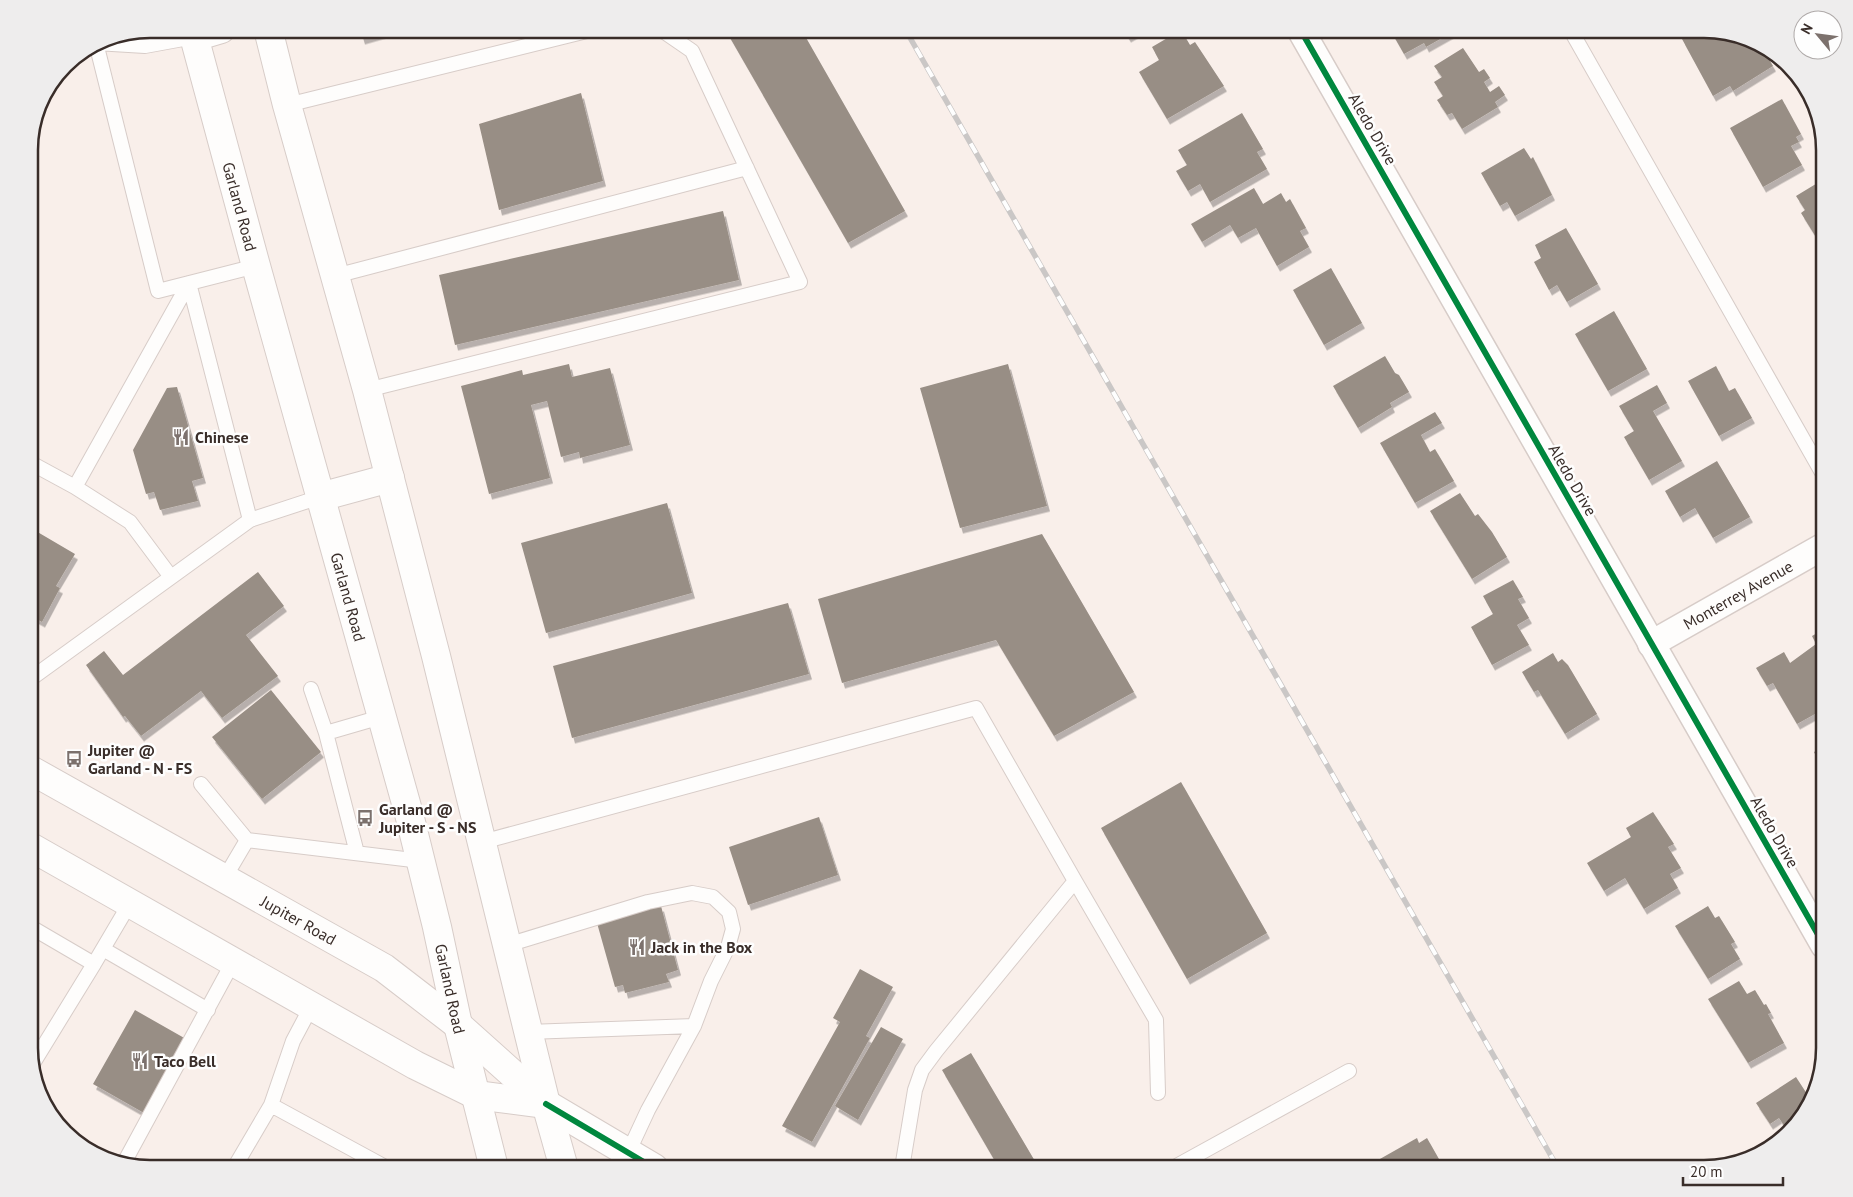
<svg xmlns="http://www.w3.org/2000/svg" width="1853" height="1197" font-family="'PT Sans',sans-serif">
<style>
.building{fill:#988e85;filter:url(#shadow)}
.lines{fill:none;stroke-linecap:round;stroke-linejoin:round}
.lane-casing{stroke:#d7ccc8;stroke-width:16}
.street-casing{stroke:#d7ccc8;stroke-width:29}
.secondary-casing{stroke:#d7ccc8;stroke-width:30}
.primary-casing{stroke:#d7ccc8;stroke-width:30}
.lane{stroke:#fefdfc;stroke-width:14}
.street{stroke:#fefdfc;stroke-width:26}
.secondary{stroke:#fefdfc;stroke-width:28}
.primary{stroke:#fefdfc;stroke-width:28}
.rail-casing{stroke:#cac7c6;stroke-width:5.5}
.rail{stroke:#fefefe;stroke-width:4;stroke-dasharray:11;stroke-linecap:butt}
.cycleway-casing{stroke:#fefefe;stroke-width:9}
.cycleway{stroke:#00873e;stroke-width:6}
.labels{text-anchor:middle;stroke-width:5;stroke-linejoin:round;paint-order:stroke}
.street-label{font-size:16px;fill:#392d29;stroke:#fefefe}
.poi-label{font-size:16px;font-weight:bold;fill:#392d29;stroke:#fefefe;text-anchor:start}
.rim{fill:none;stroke:#392d29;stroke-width:2.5}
</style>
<defs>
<filter id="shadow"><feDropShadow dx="3" dy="5.5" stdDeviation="0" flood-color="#0004"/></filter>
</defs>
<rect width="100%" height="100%" fill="#f9efea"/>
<path class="building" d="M359 29H397L362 39Z
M725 29H801L905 211 848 243Z
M1123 29H1142L1128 37Z
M1395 29H1458L1426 47 1424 43 1404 54 1392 33 1396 31Z
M1699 29 1761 46 1773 66 1733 91 1730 86 1713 96 1682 39Z
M1181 30 1190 45 1195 42 1224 86 1167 119 1139 72 1159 60 1152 47Z
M1463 48 1479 72 1484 69 1490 78 1484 82 1490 92 1499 86 1505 95 1495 102 1498 107 1462 129 1452 113 1447 115 1437 100 1443 96 1434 82 1442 77 1434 66Z
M581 93 603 181 499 210 479 124Z
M1782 99 1801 134 1796 137 1799 142 1791 146 1802 165 1763 187 1730 128Z
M1242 113 1263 149 1257 152 1267 169 1210 202 1200 184 1188 191 1176 171 1187 165 1178 150Z
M1524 148 1531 159 1533 157 1552 195 1515 216 1507 202 1500 206 1481 173Z
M1824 179V250L1801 213 1805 210 1796 196Z
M1254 188 1263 204 1281 193 1286 202 1290 199 1306 228 1300 231 1309 247 1277 266 1256 228 1238 238 1230 225 1202 242 1191 224Z
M723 211 739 280 455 345 439 275Z
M1566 228 1598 284 1567 302 1557 285 1549 290 1534 262 1541 258 1535 245Z
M1331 268 1362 323 1324 345 1293 290Z
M1614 311 1647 369 1608 391 1575 334Z
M1385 356 1395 373 1399 375 1409 392 1390 403 1392 407 1358 428 1333 386Z
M569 364 572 377 610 368 630 445 580 458 579 452 561 457 547 401 531 405 550 478 489 494 461 386 522 370 523 375Z
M1008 364 1047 506 960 528 920 388Z
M1716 366 1729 391 1735 388 1752 418 1719 436 1688 381Z
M1657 385 1667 403 1653 411 1682 461 1649 480 1624 437 1634 431 1619 406Z
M177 387 203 478 192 481 198 501 160 510 154 492 146 494 133 450 167 388Z
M1435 412 1442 423 1421 435 1430 452 1435 449 1454 481 1415 503 1380 443Z
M1717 461 1750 517 1713 538 1695 508 1680 517 1665 491Z
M1460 493 1475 516 1478 514 1492 532 1507 557 1472 579 1430 511Z
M667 503 692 593 546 633 521 543Z
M29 527 75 554 56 586 60 588 42 622 29 615Z
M1042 534 1134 692 1054 736 996 640 842 683 818 599Z
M258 572 284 606 246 635 278 676 222 718 201 691 141 736 125 716 123 717 86 665 104 651 123 675Z
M1513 580 1523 597 1518 599 1529 618 1517 625 1529 645 1492 665 1471 627 1493 614 1483 596Z
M788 603 809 674 572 738 553 666Z
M1824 629V666L1816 670 1824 685V709L1797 724 1773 683 1767 686 1756 668 1784 652 1790 663 1816 644 1812 636Z
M1553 653 1558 662 1562 659 1568 665 1597 714 1565 734 1538 690 1534 692 1522 672Z
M271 690 321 752 262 799 212 737Z
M1824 746V772L1814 752Z
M1181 782 1267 933 1187 979 1101 828Z
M1653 812 1674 844 1668 847 1681 868 1670 874 1678 888 1644 909 1625 878 1604 891 1587 863 1631 837 1626 828Z
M819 817 838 875 748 905 729 847Z
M661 906 678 970 666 974 669 982 625 993 623 985 615 987 597 923Z
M1708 906 1715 918 1719 916 1735 942 1731 944 1740 959 1708 979 1675 926Z
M860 969 893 987 866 1036 870 1038 812 1142 782 1126 840 1022 833 1018Z
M1739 981 1747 994 1755 990 1764 1005 1766 1004 1771 1013 1768 1014 1784 1043 1748 1063 1708 999Z
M135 1010 186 1039 144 1113 93 1084Z
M881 1027 903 1039 858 1120 835 1106Z
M971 1053 1039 1168H999L942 1070Z
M1796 1077 1809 1097 1804 1114 1787 1130 1779 1118 1770 1124 1756 1103Z
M1417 1138 1419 1143 1427 1138 1444 1168H1364Z"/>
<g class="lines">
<g class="lane-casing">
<path id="lane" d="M1570 29 1824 476
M96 43 158 291 256 266
M96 43 145 46 194 37
M287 105 595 29
M335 276 747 168
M189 283 250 520
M367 390 800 282 692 51 660 29
M29 462 75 487 189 283
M75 487 130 522 171 577
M29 680 250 520 320 497
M311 689 326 733
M201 784 247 840
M482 842 976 708 1075 881
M357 853 326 733 381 717
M224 879 247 840 421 861
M29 926 94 964 130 903
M507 945 648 902 692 893 713 897 729 912 733 929 728 947 711 981 694 1026 648 1110 628 1153
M103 949 208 1010
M528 1032 694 1026
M32 1065 94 964
M271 1105 387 1168
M125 1161 233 962
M234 1168 271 1105 293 1041 311 1007
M902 1168 915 1090 922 1070 936 1051 1075 881 1156 1020 1158 1093
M1173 1168 1349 1071"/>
</g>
<g class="street-casing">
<g id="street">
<path d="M1300 29 1824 945"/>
<path id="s1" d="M1651 644 1824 546"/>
</g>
</g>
<g class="secondary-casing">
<g id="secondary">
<path id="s2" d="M29 769 384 968 458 1025 546 1104 654 1168"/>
<path d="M29 846 415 1065 476 1095 546 1104"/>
</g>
</g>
<g class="primary-casing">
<g id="primary">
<path id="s3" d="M192 29 256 266 409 814 437 927 458 1025 494 1168"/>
<path d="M268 29 287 105 367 390 436 656 546 1104 564 1168"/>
<path d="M194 37 221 29"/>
<path d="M320 497 390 478"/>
</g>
</g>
<use href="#lane" class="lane"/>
<use href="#street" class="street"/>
<use href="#secondary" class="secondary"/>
<use href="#primary" class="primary"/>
<g class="rail-casing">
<path id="rail" d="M905 29 1558 1168"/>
</g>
<use href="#rail" class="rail"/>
<g class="cycleway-casing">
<path id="cycleway" d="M1300 29 1824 945
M546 1104 654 1168"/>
</g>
<use href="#cycleway" class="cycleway"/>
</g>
<defs>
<g id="restaurant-bare" transform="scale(1.35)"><path d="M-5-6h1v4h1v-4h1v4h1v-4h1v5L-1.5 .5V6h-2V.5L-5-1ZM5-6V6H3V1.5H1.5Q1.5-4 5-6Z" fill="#7c716d" stroke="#fefefe" stroke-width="2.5" paint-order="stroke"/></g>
<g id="bus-bare" transform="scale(1.35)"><path d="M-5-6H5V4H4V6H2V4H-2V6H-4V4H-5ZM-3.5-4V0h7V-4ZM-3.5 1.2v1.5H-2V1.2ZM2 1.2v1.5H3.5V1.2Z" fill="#7c716d" stroke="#fefefe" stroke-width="2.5" paint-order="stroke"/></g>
</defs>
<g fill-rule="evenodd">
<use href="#restaurant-bare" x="181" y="437"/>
<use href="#bus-bare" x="74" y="759"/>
<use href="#bus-bare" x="365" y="818"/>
<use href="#restaurant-bare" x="637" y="947"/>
<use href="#restaurant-bare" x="140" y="1061"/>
</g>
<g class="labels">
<g class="street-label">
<text transform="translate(1373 129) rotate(60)" y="6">Aledo Drive</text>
<text dy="6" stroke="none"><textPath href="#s3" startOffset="184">Garland Road</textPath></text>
<text transform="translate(1573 480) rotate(60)" y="6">Aledo Drive</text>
<text dy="6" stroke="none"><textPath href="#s1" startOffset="100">Monterrey Avenue</textPath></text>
<text dy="6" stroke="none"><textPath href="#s3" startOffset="589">Garland Road</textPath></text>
<text transform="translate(1775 832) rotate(60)" y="6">Aledo Drive</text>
<text dy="6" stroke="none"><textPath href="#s2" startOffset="309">Jupiter Road</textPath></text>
<text dy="6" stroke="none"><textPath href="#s3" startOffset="994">Garland Road</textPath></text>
</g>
<g class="poi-label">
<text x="195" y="443">Chinese</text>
<text x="88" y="756">Jupiter @<tspan x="88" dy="18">Garland - N - FS</tspan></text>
<text x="379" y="815">Garland @<tspan x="379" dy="18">Jupiter - S - NS</tspan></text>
<text x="651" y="953">Jack in the Box</text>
<text x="154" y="1067">Taco Bell</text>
</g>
</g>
<path d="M0 0H1853V1197H0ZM150 38H1704A112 112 0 0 1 1816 150V1048A112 112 0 0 1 1704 1160H150A112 112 0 0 1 38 1048V150A112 112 0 0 1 150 38Z" fill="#eeeded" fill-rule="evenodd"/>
<path class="rim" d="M150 38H1704A112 112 0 0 1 1816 150V1048A112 112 0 0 1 1704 1160H150A112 112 0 0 1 38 1048V150A112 112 0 0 1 150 38Z"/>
<g transform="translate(1818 35) rotate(299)"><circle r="24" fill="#fefefe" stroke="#afaaa9"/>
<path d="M0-4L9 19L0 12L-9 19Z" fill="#7c716d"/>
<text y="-8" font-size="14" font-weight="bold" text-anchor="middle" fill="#392d29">N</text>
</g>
<path d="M1683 1177v8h100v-8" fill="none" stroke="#392d29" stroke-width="2.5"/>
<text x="1690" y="1177" font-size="15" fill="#392d29" stroke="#fefefe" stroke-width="4" paint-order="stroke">20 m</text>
</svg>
